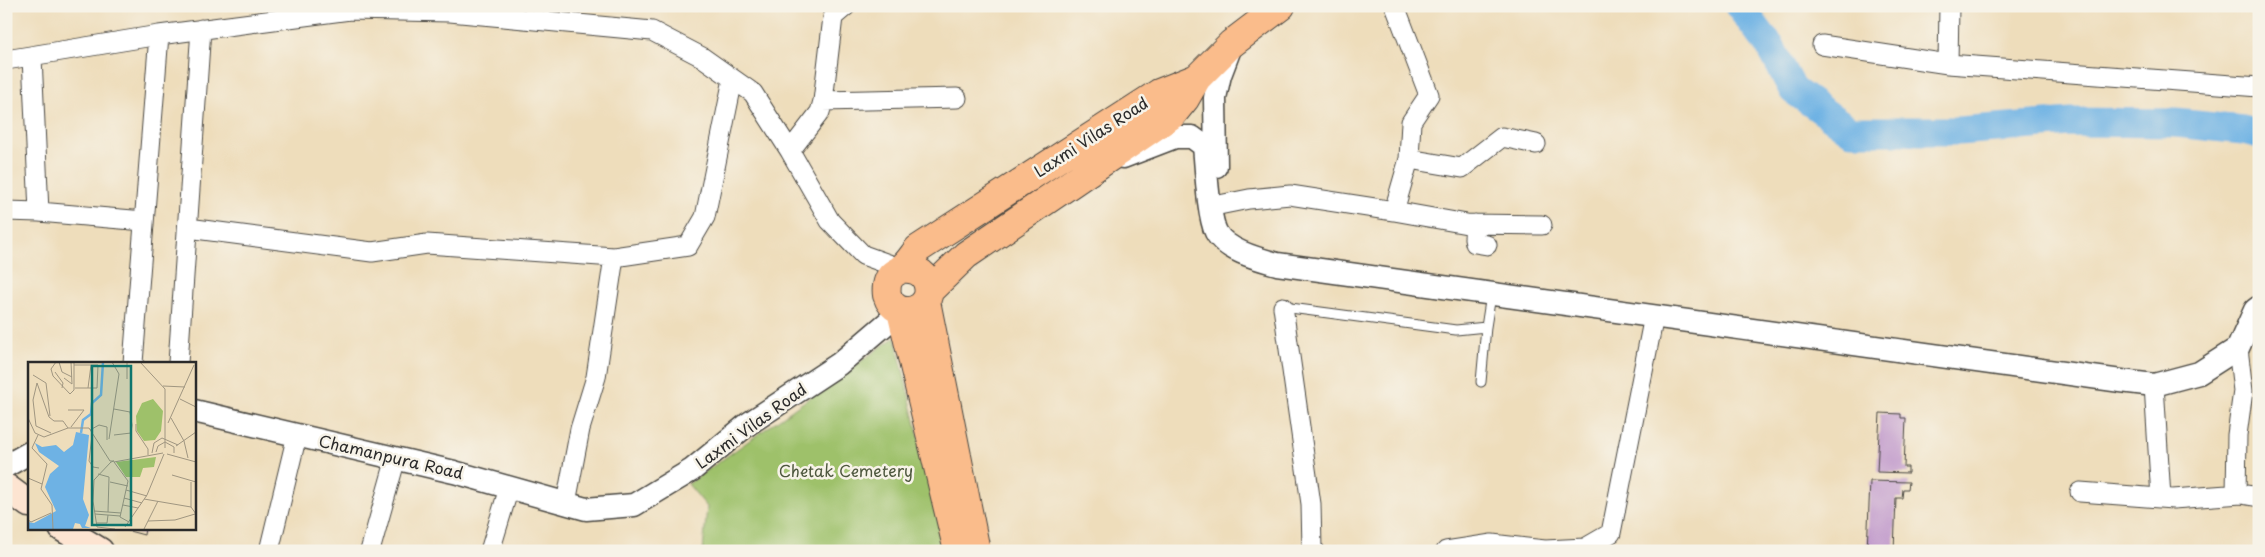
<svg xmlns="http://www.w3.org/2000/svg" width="2265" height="557" font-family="'Playpen Sans',sans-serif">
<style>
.green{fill:#9ec16a;stroke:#64764a}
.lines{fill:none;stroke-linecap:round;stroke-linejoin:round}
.river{stroke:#6eb2e4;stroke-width:29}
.building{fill:#c098cb}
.service-casing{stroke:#484641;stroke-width:11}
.minor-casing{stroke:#484641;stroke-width:21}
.tertiary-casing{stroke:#484641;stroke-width:25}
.secondary-casing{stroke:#484641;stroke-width:29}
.trunk-casing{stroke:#484641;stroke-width:30}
.service{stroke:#fff;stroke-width:9}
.minor{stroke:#fff;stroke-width:19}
.tertiary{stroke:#fff;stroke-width:22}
.secondary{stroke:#fde4d1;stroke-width:26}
.trunk{stroke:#fabc8b;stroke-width:28}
.labels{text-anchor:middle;stroke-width:5;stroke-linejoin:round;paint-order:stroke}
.street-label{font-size:16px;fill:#2b2b2b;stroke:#f7f3e8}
.park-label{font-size:16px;fill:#4e583e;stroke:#f7f3e8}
.inset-river{fill:none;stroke:#6eb2e4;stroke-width:2.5}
.inset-road{fill:none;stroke:#a09681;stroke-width:1}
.view{fill:#0f766e;fill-opacity:0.15;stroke:#0f766e;stroke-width:2.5}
.inset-edge{fill:none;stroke:#2b2b2b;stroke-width:2.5}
</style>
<rect width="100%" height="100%" fill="#f7f3e8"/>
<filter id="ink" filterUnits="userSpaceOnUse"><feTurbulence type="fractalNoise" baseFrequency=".02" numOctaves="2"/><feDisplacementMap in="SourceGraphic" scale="10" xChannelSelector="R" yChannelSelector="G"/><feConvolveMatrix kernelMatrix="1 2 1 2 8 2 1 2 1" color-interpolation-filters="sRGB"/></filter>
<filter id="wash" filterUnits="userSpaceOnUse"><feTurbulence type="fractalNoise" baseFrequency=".0096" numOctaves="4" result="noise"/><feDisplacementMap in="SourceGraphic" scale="20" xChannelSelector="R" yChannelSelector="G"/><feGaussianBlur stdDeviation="1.12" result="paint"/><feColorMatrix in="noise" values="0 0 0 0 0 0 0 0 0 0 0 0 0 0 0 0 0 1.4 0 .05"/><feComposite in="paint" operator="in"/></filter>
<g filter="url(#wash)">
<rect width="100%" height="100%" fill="#edb"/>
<path class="green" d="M895 337 946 551H703L707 507 688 484Z"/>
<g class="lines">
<path class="river" d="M1739 6 1770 46 1793 90 1851 131H1958L2071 122 2176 123 2243 130 2259 134"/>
</g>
<g id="blocks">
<path class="building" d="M1880 413 1901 414V418H1906L1904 467H1908V473L1877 472Z
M1870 481 1909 482 1908 489H1903L1902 498H1896L1894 551H1867Z
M118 528H145L144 535Z"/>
</g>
</g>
<g filter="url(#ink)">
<use href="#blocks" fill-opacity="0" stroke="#484641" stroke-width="1"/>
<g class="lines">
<g class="service-casing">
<path id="service" d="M1283 307 1456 330 1486 327 1491 295
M1481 382 1486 327"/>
</g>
<g class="minor-casing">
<path id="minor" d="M1949 6 1948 64 2259 87
M1822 45 1948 64
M32 57 39 212 144 221
M6 60 159 35 350 10 450 12 652 31 702 57 753 93 790 151 830 221 863 255 902 269
M823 101 833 17 846 6
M790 151 820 112 823 101 957 98
M1409 159 1462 168 1502 137 1536 144
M1219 205 1249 199 1290 195 1394 211 1409 159 1411 122 1429 95 1395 6
M6 211 39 212
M1394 211 1467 224 1542 225
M1475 224 1474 238 1475 243 1487 245
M188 228 372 252 427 244 614 257 688 246 705 217 733 79
M1283 307 1311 504 1312 549 1315 551
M133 363 159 35
M178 363 201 29
M2154 385 2161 498
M2080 492 2173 499 2241 494 2259 497
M2236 494 2237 435 2243 391 2238 348
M566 503 580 429 596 377 614 257
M269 551 297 435
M370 551 396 458
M490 551 509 488
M1446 551 1492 544 1545 550 1585 548 1611 533 1654 316"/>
</g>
<g class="tertiary-casing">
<path id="tertiary" d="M1123 157 1175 137H1192L1204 146C1206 166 1208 216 1216 232 1226 251 1259 259 1277 264L2121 381 2154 385 2199 373 2238 348 2255 310 2259 307
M1216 166 1215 98 1220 75 1231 46
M194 411 454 472 586 509 634 505 692 470 748 424 839 364 901 311
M6 466 29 453"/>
</g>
<g class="secondary-casing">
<path id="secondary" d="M6 487 29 504
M62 528 100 551"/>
</g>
<g class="trunk-casing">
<path id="trunk" d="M902 269C913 268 923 271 927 282 937 310 896 324 887 295 886 289 887 281 891 276 894 272 900 271 903 267 909 262 913 255 918 249L1159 93 1197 78 1231 44 1281 6
M929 291 966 255 1172 115 1185 99 1197 78
M926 301 976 551
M901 311 958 551"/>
</g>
<use href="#service" class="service"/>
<use href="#minor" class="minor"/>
<use href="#tertiary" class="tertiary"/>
<use href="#secondary" class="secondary"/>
<use href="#trunk" class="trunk"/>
</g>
</g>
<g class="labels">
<g class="street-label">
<text transform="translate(1091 137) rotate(-33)" y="6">Laxmi Vilas Road</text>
<text transform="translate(751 426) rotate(-36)" y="6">Laxmi Vilas Road</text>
<text transform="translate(391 457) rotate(13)" y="6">Chamanpura Road</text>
</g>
<g class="park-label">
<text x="846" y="477">Chetak Cemetery</text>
</g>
</g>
<g transform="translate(28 362)">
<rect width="168" height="168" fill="#edb"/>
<path d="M125 37 135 49 133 69 127 78 116 79 109 69 108 54 114 41ZM128 95 126 105 115 106 112 115H98L88 100Z" fill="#9ec16a"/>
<path d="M48 70 61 73 55 137 61 153 57 164 63 166H54L52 162 47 161 45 167H0V160L6 161 28 149 17 125 22 112 31 104 11 90 7 81 14 85 28 83 36 90 45 83Z" fill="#6eb2e4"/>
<path class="inset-river" d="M53 71 55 58 63 52 64 41 73 33 75 0"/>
<path class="inset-road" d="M28 0 23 7 25 14 42 32 46 28V0M31 0 34 10 44 15M99 0V17M112 0 137 27V86M46 3H70L69 26H47M27 10 35 21 34 26M5 13 18 21 22 54M36 16 44 22 43 0M135 24 157 25M60 26 63 3M152 37 168 45M40 48H56L43 65M0 56 7 71 16 75 40 66H61L82 99H86L83 100M143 56 156 79 160 96M140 61 166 3M108 62V69L120 87V93M62 68 71 63 79 65V78M23 71 8 64 5 38 9 21 21 55 26 59H35L40 66M10 73 4 86 19 102 13 127 24 143 25 167M64 73 61 99 65 105 71 106M86 73 103 71 104 63 102 50 86 47M81 77 91 12 84 0M148 84 168 70M128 90 130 84 137 80 146 85V91M124 91 126 81 134 76 150 83M139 92 168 100M83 100 66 118 65 139 69 165 87 167M86 100 100 119 92 155 101 160M86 100 135 91M70 112 81 115 80 150M144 113 168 120M0 116 14 122M82 120 100 124M163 120V145L168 152M98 128 119 134M96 136 114 141M116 137 163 145M95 143 110 146M66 149 93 151M67 152 92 154M0 158 3 160 23 151M120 159 147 158 167 152M68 161H79L80 153M97 165 119 133 136 92M116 167 130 139"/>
<path class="view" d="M64 4H103V163H64Z"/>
<rect width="168" height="168" class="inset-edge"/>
</g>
<rect width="2265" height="557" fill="none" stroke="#f7f3e8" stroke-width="25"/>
</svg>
